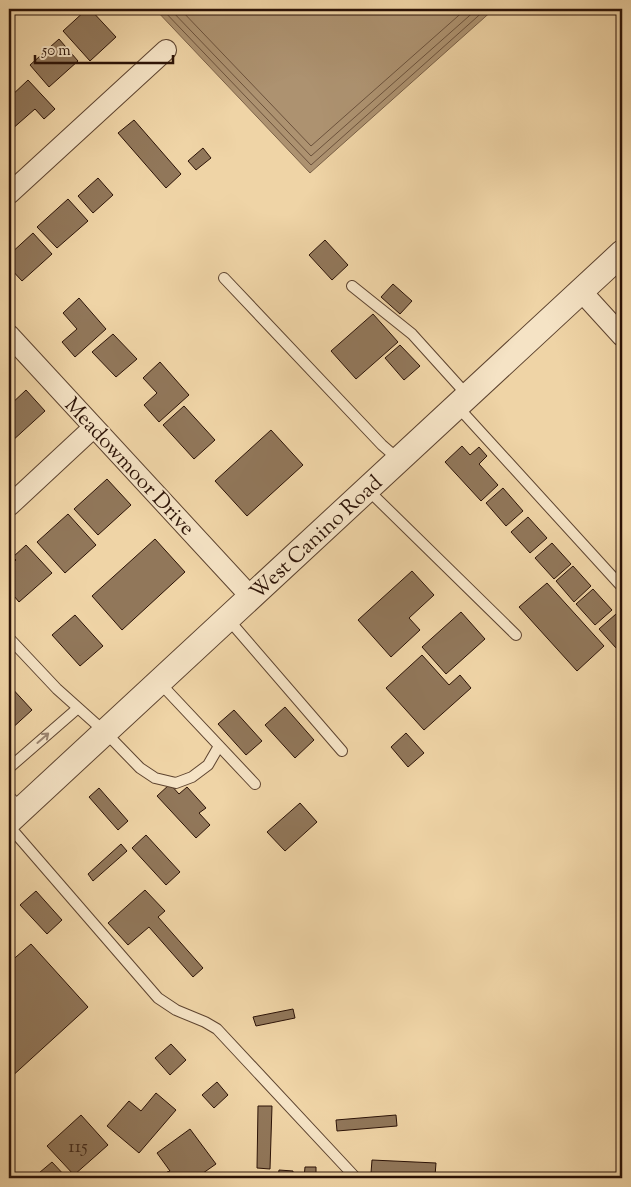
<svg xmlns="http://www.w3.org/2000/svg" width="631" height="1187" font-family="'Sorts Mill Goudy',serif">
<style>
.water{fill:#ad9270;stroke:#795f46}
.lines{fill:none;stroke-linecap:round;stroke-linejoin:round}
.shore{stroke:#6c523c;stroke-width:1}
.building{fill:#91775a;stroke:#2c1307}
.service-casing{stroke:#5d432f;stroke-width:12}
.minor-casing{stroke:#5d432f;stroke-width:22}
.tertiary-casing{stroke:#5d432f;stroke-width:27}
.service{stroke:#f5e3c5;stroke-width:10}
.minor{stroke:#f5e3c5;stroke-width:20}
.tertiary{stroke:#f5e3c5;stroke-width:25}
.oneway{stroke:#9b8570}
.labels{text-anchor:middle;stroke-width:4;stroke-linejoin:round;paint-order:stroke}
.number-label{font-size:19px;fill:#452c1c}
.street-label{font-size:21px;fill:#2c1307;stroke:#f5e3c5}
</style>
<rect width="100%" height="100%" fill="#efd4a6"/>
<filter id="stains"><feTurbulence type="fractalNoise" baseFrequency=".004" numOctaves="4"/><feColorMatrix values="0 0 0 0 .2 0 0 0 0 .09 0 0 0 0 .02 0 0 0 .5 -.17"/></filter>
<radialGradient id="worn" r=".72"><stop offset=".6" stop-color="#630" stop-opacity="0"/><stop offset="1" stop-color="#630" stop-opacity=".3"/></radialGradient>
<path class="water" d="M155 9H494L310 173Z"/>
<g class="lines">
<path class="shore" d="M162 9 311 165 486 9
M170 9 311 156 477 9
M180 9 311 146 466 9"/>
</g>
<path class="building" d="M87 9H90L116 37 90 61 63 31Z
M59 39 78 61 49 87 30 65Z
M28 80 55 109 44 119 35 109 11 130 9 127V98Z
M134 120 181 174 166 188 118 133Z
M203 148 211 158 196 170 188 161Z
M98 178 113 195 93 213 78 196Z
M68 199 88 221 57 248 37 227Z
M33 233 52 254 22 281 9 267V255Z
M325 240 348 265 332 280 309 255Z
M393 284 412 301 400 314 381 297Z
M79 298 106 329 75 357 62 342 77 329 63 313Z
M373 314 398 342 356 379 331 351Z
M113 334 137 359 116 377 92 352Z
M400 345 420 366 404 380 385 358Z
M160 362 189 395 159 422 144 405 157 393 143 378Z
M26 390 45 411 11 442 9 439V406Z
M184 406 215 440 194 459 163 425Z
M271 430 303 465 247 516 215 481Z
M462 446 470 455 479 447 487 456 479 464 498 485 481 501 445 462Z
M107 479 131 505 98 535 74 509Z
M503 488 523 511 506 526 486 503Z
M68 514 96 545 65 573 37 542Z
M528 517 547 538 530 553 511 532Z
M155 539 185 572 122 630 92 596Z
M552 543 571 564 554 579 535 558Z
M26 545 52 573 19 602 9 590V567L16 560 13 557Z
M573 566 591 586 574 602 556 581Z
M412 571 434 595 409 618 420 630 391 657 358 620Z
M547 583 604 646 577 671 519 607Z
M593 589 612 610 595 625 576 604Z
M461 612 485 639 446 674 422 647Z
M616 614 622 620V642L616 648 599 629Z
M75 615 103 646 80 666 52 635Z
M422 655 449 685 460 675 471 688 424 730 386 688Z
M9 685 32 710 9 731Z
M285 707 314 740 295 758 265 725Z
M234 710 262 741 246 755 218 724Z
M406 733 424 753 408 767 391 747Z
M170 784 179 794 187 787 206 808 199 813 210 825 196 838 157 796Z
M99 788 128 821 118 830 89 797Z
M300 803 317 822 285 851 267 832Z
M146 835 180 872 166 885 132 848Z
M121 844 127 851 93 881 88 874Z
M145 890 165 911 158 917 203 968 193 977 149 927 128 945 108 923Z
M36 891 62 920 47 934 20 905Z
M31 944 88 1007 9 1079V963Z
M293 1009 295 1018 256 1026 253 1017Z
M171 1044 186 1060 170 1075 155 1058Z
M217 1082 228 1095 214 1108 202 1095Z
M156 1093 176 1110 139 1153 107 1126 129 1101 141 1111Z
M258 1106H272L270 1169 257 1168Z
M81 1115 108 1145 74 1175 47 1146Z
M396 1115 397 1126 337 1131 336 1120Z
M190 1129 216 1164 196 1178H172L167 1172 170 1171 157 1153Z
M372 1160 436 1163 435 1176 371 1173Z
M52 1162 67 1178H33Z
M305 1167H316V1178H304Z
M279 1170 293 1171V1178H278Z"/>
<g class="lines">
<g class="service-casing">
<path id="service" d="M224 278 382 445 398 459
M352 286 412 334 468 396
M457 406 622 587
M367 489 516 635
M228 619 342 751
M9 638 57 689 105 732 140 768 155 778 176 783 192 777 208 765 219 746
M159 682 255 784
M9 768 78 708
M9 796 21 809
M9 826 158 998 176 1010 205 1022 217 1029 356 1178"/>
</g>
<g class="minor-casing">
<path id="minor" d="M9 194 166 50
M581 291 622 336
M9 335 251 597
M9 506 94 427"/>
</g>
<g class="tertiary-casing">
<g id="tertiary">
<path id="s1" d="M9 821 622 253"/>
</g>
</g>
<use href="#service" class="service"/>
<use href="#minor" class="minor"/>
<use href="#tertiary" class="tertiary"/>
</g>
<defs><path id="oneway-shaft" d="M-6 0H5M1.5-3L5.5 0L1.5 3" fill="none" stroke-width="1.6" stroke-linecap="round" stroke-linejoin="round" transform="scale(1.25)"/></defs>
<use class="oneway" href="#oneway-shaft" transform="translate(43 738) rotate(-41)"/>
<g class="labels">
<g class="number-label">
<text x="78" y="1152">115</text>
</g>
<g class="street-label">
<text transform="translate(130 466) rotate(47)" y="7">Meadowmoor Drive</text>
<text dy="7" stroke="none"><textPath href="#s1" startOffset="418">West Canino Road</textPath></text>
</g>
</g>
<rect width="631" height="1187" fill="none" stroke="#efd4a6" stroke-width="30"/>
<rect x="10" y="10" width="611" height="1167" fill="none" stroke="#2c1307" stroke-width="2.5"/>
<rect x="15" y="15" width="601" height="1157" fill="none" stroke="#2c1307"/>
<path d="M35 55v8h138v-8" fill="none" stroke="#2c1307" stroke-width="2.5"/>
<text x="42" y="55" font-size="15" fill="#2c1307" stroke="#f5e3c5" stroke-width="4" paint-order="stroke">50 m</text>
<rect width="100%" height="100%" filter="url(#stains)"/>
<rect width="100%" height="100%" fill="url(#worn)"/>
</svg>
